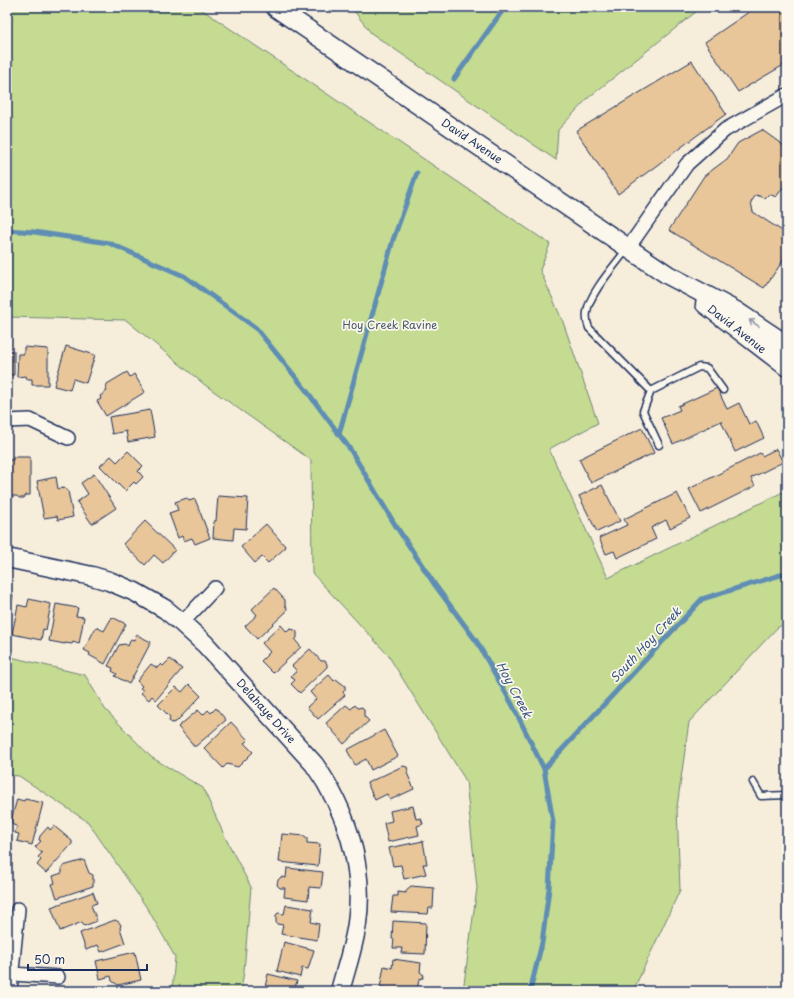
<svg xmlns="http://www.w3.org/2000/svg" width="794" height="998" font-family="'Playpen Sans',sans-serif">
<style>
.green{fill:#c4db91;stroke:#708578}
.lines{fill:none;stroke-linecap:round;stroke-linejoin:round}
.stream{stroke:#5f8db4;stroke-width:5}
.building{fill:#e8c699;stroke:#1b2f5e}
.lane-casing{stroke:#1b2f5e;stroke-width:9}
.street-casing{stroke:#1b2f5e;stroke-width:16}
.secondary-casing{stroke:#1b2f5e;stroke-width:21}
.lane{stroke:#fbf7ec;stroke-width:6}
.street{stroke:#fbf7ec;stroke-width:13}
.secondary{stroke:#fbf7ec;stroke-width:18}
.oneway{stroke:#8b93a5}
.labels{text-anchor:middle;stroke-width:3.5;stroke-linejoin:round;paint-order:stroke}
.street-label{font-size:11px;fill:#1b2f5e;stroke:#fbf7ec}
.park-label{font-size:11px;fill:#455a6b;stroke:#fbf7ec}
.water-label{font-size:12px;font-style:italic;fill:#375682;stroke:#fbf7ec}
</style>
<rect width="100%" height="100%" fill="#f7eddb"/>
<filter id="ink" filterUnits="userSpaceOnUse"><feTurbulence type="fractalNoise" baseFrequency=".025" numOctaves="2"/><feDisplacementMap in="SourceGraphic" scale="8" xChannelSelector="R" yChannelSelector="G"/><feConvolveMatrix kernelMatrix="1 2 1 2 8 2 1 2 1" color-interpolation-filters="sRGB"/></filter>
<g filter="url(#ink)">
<path class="green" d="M7 7H198L550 244 540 270 563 322 598 423 549 449 608 578 787 490V622L777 628 689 722 677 807 680 890 633 991H463L477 888 466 781 388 655 312 573 311 460 205 385 126 320 7 317Z
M351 7H702L588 98 558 130 556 160 371 33Z
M7 656 85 675 105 709 151 757 203 788 225 837 251 887 244 971 241 991H172L175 957 149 911 88 822 19 776 7 775Z"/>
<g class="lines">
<path class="stream" d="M454 79 505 7
M7 230 34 232 109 243 184 276 256 328 306 390 350 449 394 523 435 585 477 642 512 704 544 769 553 822 549 889 542 943 530 991
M339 434 393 240 417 173
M544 769 702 599 787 573"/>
</g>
<path class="building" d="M756 7H787V63L738 92 705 42Z
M692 61 726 114 618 194 576 131Z
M762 130 787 148V182L776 197 769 194 765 198 756 195 751 202 753 212 787 234V255L764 288 669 230 704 176 727 159 738 143Z
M66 346 95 355 86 383 73 379 70 390 54 386Z
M24 347 48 349V385H32V379H27L26 376 17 377 18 354H24Z
M7 351H14V375H7Z
M127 372 130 377 134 374 145 392 106 416 97 401 101 399 100 396 107 391 106 389 107 384Z
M717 388 727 409 739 403 749 424 756 421 764 438 735 452 721 421 673 444 661 418 680 410 678 406Z
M150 410 155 437 128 442 126 431 112 434 109 417Z
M642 428 654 453 591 483 579 459Z
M776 449 783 462 751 478 755 486 701 513 689 489 760 453 762 456Z
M128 451 143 466 138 471 143 477 136 484 134 482 125 491 100 466 111 456 117 462Z
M13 457H30V495H26L24 498H19L17 496H7V460H13Z
M94 474 116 508 92 524 77 502 88 494 81 483Z
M56 477 58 489 64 488 68 491 73 517 58 520 57 516 44 518 37 481Z
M602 485 620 521 597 532 579 496Z
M677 493 690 518 670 528 666 520 651 528 656 539 617 558 614 551 606 554 599 538 627 525 624 519Z
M218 496 248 498 246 529 234 528 233 540 213 538 214 521H216Z
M187 498 189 501 195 499 210 538 195 544 192 538 184 541 182 536 178 538 169 513 178 510 175 502Z
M145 521 175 550 163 563 154 555 145 565 123 544Z
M266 524 286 547 268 563 262 557 255 563 241 547Z
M274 588 285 600V605L287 608 286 612 257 639 245 626 257 615 252 609Z
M7 594 13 595 7 626Z
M29 599 51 604 46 630 43 629 41 640 12 634 18 605 27 607Z
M56 604 78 608 76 616 84 617 79 644 73 642 72 644 65 643V644L49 641Z
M112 617 126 624 105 664 89 655 90 653 84 650 96 627 104 631Z
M281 625 287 632 290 629 295 630 297 632V638L295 640 301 647 273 673 261 661 270 652 262 643Z
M137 635 151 642 129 684 115 676 117 674 112 671 113 668 108 666 119 645 125 644 128 646 131 639 134 640Z
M310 649 321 661H325L327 664V667L300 693 291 684 295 680 291 676 297 671 292 666Z
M170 659 182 669 156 700 152 696 149 700 141 693 143 690 140 688 142 686 137 681 151 664 157 668 161 664 163 666Z
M329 675 334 681 336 679 345 686V690L343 692 345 695 318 719 307 707 316 699 310 692Z
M189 684 201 696 176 722 172 723 169 721 170 717 158 705 176 687 182 692Z
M346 705 351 709 355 705 358 708 362 707 364 710V716L369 721 344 744 326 723Z
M216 708 226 720 196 746H193L191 742 178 727 198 710 203 715 208 710 211 713Z
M231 722 248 740 244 743 253 752 238 767 227 764 223 768 204 748Z
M384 730 398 756 371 770 366 759 355 765 347 750Z
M403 766 407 767 408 771 407 773 414 789 390 800 387 794 375 800 367 783Z
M17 799 24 801 25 799 43 803 32 845 17 841 19 834 15 833 17 826 13 825 11 821Z
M413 806 416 819 421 818 423 824 417 826 419 835 388 842 384 823 392 821 390 811Z
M54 826 72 841V844L46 873 37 865 41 860 38 857 42 853 35 847 41 841 39 840 40 836 48 827 50 830Z
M282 834 305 836V838H307V843L320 844 318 866 279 862Z
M423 841 427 864H423L426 874 404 879 401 865 393 866 389 848Z
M84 860 89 873 93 875V886L57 898 52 884 55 883 53 876 62 873V870L63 866Z
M287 868 323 872 321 888 309 887 308 900 284 897 285 888H280L277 885 278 880 281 877 286 878Z
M411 886 434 888 433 908H429L428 914 391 912 393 896H398V892L406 893V890Z
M93 892 97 903 91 905 97 921 84 926 82 922 60 931 51 907Z
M286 905 313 909 311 922 319 924 317 940 281 934 283 925 277 924 276 922V915L278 913 284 914Z
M115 920 119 922 121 925 120 928 125 943 101 952 98 945 86 950 80 933Z
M393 921 426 923 425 954 401 953 402 948H393L394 939H392Z
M284 942 314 950 308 969 302 968 300 977 277 971Z
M135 952 141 980 118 985 112 981 111 976 100 979 96 961Z
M393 959 421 963 420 972 424 975 423 978 419 979 417 991H401L380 988 384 966 392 968Z
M268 974 297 981 294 991H264Z"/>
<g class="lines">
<g class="lane-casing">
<path id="lane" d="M627 249C615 265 589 294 587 312 586 318 587 323 589 328L651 391
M659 445 643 411 651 391 699 367 707 368 723 390
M753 782 761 796 787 795"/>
</g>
<g class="street-casing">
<path id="street" d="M628 248 687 164 725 130 787 95
M7 421 30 420 68 438
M182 623 215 588
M12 974 58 977
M10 991 18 909"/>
</g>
<g class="secondary-casing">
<path id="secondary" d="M275 7 628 248 668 275 736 311 787 345
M705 304 787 367
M7 558 92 576 109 581 135 592 165 609 182 623 205 644 314 764C346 809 365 866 357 923 354 946 346 968 340 991"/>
</g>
<use href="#lane" class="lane"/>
<use href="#street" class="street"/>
<use href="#secondary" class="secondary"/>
</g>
<defs><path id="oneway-shaft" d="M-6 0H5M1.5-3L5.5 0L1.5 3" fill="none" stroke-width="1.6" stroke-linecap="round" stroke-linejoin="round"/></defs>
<use class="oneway" href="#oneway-shaft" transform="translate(754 323) rotate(-146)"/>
</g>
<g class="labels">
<g class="street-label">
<text transform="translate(472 141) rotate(34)" y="4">David Avenue</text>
<text transform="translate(737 329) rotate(38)" y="4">David Avenue</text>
<text transform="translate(266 711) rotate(48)" y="4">Delahaye Drive</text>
</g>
<g class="park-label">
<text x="390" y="329">Hoy Creek Ravine</text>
</g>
<g class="water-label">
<text transform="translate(646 645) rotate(-47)" y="4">South Hoy Creek</text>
<text transform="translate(514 690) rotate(62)" y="4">Hoy Creek</text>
</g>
</g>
<rect width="794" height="998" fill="none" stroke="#fbf7ec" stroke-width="24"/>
<rect x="12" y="12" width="770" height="974" fill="none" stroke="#1b2f5e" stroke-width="1.5" filter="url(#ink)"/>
<path d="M28 964v6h119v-6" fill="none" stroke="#1b2f5e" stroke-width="2"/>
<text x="34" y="964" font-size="12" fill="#1b2f5e" stroke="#fbf7ec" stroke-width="3" paint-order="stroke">50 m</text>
</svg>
